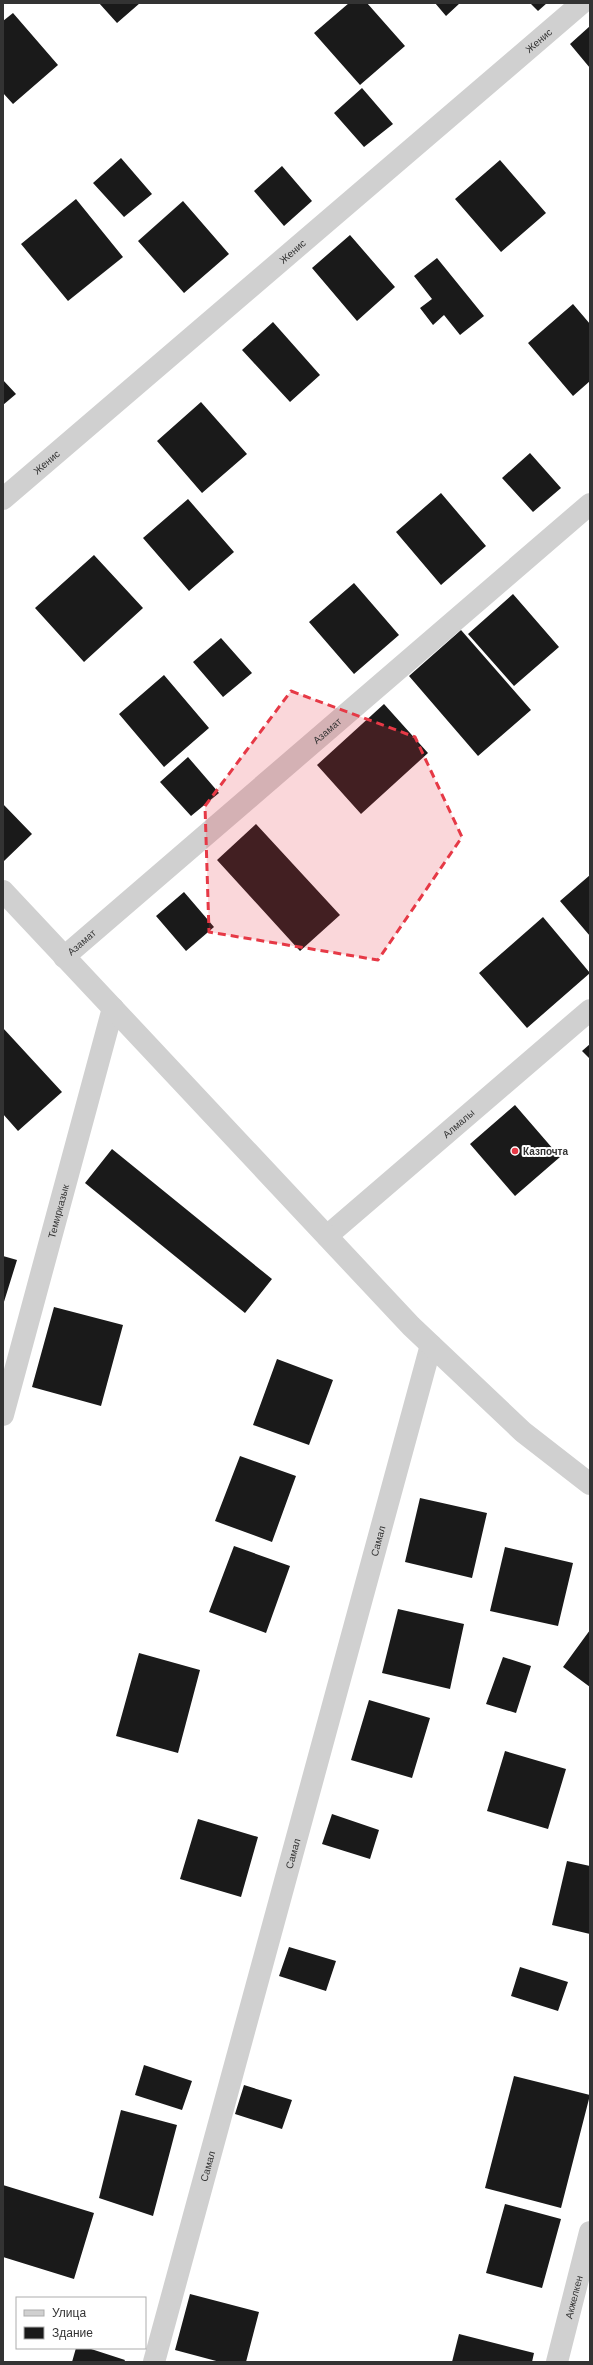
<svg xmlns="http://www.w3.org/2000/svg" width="593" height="2365" font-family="Helvetica,sans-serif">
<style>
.building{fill:#1a1a1a}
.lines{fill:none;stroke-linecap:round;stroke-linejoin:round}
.minor{stroke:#d0d0d0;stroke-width:22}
.tertiary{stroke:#d0d0d0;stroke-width:22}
.marked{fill:#e63946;fill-opacity:0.2;stroke:#e63946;stroke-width:3;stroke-dasharray:8 5;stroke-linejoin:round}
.poi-dot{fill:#e63946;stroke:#fff;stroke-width:1.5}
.labels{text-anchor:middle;stroke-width:4;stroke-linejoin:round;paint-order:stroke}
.street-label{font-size:10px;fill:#333;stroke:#fff}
.poi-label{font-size:10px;font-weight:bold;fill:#333;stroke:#fff;text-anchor:start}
</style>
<rect width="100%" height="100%" fill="#fff"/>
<path class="building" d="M99 3H140L117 23Z
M349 3H367L405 46 360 85 314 33Z
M435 3H460L446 16Z
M530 3H547L538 11Z
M13 13 58 65 13 104 3 93V21Z
M590 26V68L570 44Z
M362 88 393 124 364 147 334 113Z
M121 158 152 194 124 217 93 183Z
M500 160 546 213 501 252 455 199Z
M282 166 312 201 284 226 254 191Z
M76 199 123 257 68 301 21 244Z
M183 201 229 254 184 293 138 241Z
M350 235 395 287 357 321 312 268Z
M437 258 484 316 460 335 444 315 433 325 420 308 432 299 414 276Z
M573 304 590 324V381L573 396 528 343Z
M273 322 320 375 290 402 242 350Z
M3 380 16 394 3 405Z
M201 402 247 454 202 493 157 441Z
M530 453 561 488 533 512 502 478Z
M441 493 486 546 441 585 396 532Z
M188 499 234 552 189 591 143 538Z
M94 555 143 608 84 662 35 608Z
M354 583 399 635 354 674 309 622Z
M513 594 559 647 514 686 468 634Z
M461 630 531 710 478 756 409 676Z
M221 638 252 673 223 697 193 662Z
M164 675 209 728 164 767 119 714Z
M384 704 428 753 361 814 317 765Z
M188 757 219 793 191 816 160 782Z
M3 804 32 834 4 861 3 860Z
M256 824 340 915 300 951 217 860Z
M590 875V936L560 901Z
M184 892 214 927 186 951 156 916Z
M543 917 590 973 527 1028 479 973Z
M3 1028 62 1092 18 1131 3 1114Z
M590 1044V1059L582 1051Z
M515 1105 560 1157 515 1196 470 1144Z
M112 1149 272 1279 245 1313 85 1183Z
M3 1256 17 1260 3 1305Z
M54 1307 123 1325 101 1406 32 1387Z
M277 1359 333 1380 309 1445 253 1425Z
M240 1456 296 1476 272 1542 215 1521Z
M420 1498 487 1513 472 1578 405 1562Z
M234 1546 290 1566 266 1633 209 1612Z
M505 1547 573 1563 558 1626 490 1611Z
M398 1609 464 1624 450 1689 382 1673Z
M590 1630V1687L563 1667Z
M139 1653 200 1670 178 1753 116 1736Z
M503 1657 531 1666 516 1713 486 1704Z
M369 1700 430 1718 412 1778 351 1760Z
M505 1751 566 1769 548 1829 487 1811Z
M332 1814 379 1830 370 1859 322 1844Z
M198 1819 258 1837 241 1897 180 1879Z
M567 1861 590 1866V1934L552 1925Z
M289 1947 336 1961 326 1991 279 1976Z
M520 1967 568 1982 558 2011 511 1996Z
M144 2065 192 2081 182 2110 135 2095Z
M514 2076 590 2095 561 2208 485 2188Z
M244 2085 292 2100 282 2129 235 2114Z
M121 2110 177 2125 153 2216 99 2198Z
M3 2185 94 2213 74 2279 3 2257Z
M505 2204 561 2219 542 2288 486 2273Z
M190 2294 259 2312 246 2362H220L175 2350Z
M459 2334 534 2353 532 2362H452Z
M76 2348H88L125 2360 124 2362H72Z"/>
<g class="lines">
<g class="minor">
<path id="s1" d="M3 499 582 3"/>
<path id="s2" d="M64 957 590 504"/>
<path id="s3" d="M327 1236 590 1010"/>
<path id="s4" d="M3 1415 113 1008"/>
<path id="s5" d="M154 2362 431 1345"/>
<path id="s6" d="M557 2362 590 2232"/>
</g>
<path class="tertiary" d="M3 891 411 1326 523 1432 590 1484"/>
</g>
<path class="marked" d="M291 691 415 737 462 837 378 960 209 932 205 806Z"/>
<circle class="poi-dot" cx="515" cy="1151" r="4"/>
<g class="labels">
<g class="street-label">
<text dy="4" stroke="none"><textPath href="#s1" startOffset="705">Женис</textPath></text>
<text dy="4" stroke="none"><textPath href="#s1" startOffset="381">Женис</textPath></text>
<text dy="4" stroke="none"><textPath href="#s1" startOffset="57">Женис</textPath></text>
<text dy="4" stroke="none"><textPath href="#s2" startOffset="347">Азамат</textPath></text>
<text dy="4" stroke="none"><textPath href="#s2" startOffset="23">Азамат</textPath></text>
<text dy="4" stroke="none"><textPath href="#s3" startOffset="173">Алмалы</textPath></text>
<text dy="4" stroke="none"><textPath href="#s4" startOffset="211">Темирказык</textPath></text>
<text dy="4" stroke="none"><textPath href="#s5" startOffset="851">Самал</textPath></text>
<text dy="4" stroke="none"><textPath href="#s5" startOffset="527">Самал</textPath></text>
<text dy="4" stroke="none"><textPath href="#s5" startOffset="203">Самал</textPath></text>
<text dy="4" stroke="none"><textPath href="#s6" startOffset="67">Акжелкен</textPath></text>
</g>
<g class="poi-label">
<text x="523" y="1155">Казпочта</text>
</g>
</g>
<rect width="593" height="2365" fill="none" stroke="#333333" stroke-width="8"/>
<rect x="16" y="2297" width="130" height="52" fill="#ffffff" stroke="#adadad"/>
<rect x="24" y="2310" width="20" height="6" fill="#d0d0d0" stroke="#adadad"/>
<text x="52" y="2317" font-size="12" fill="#333333">Улица</text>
<rect x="24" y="2327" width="20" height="12" fill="#1a1a1a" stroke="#adadad"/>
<text x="52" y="2337" font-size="12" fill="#333333">Здание</text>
</svg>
